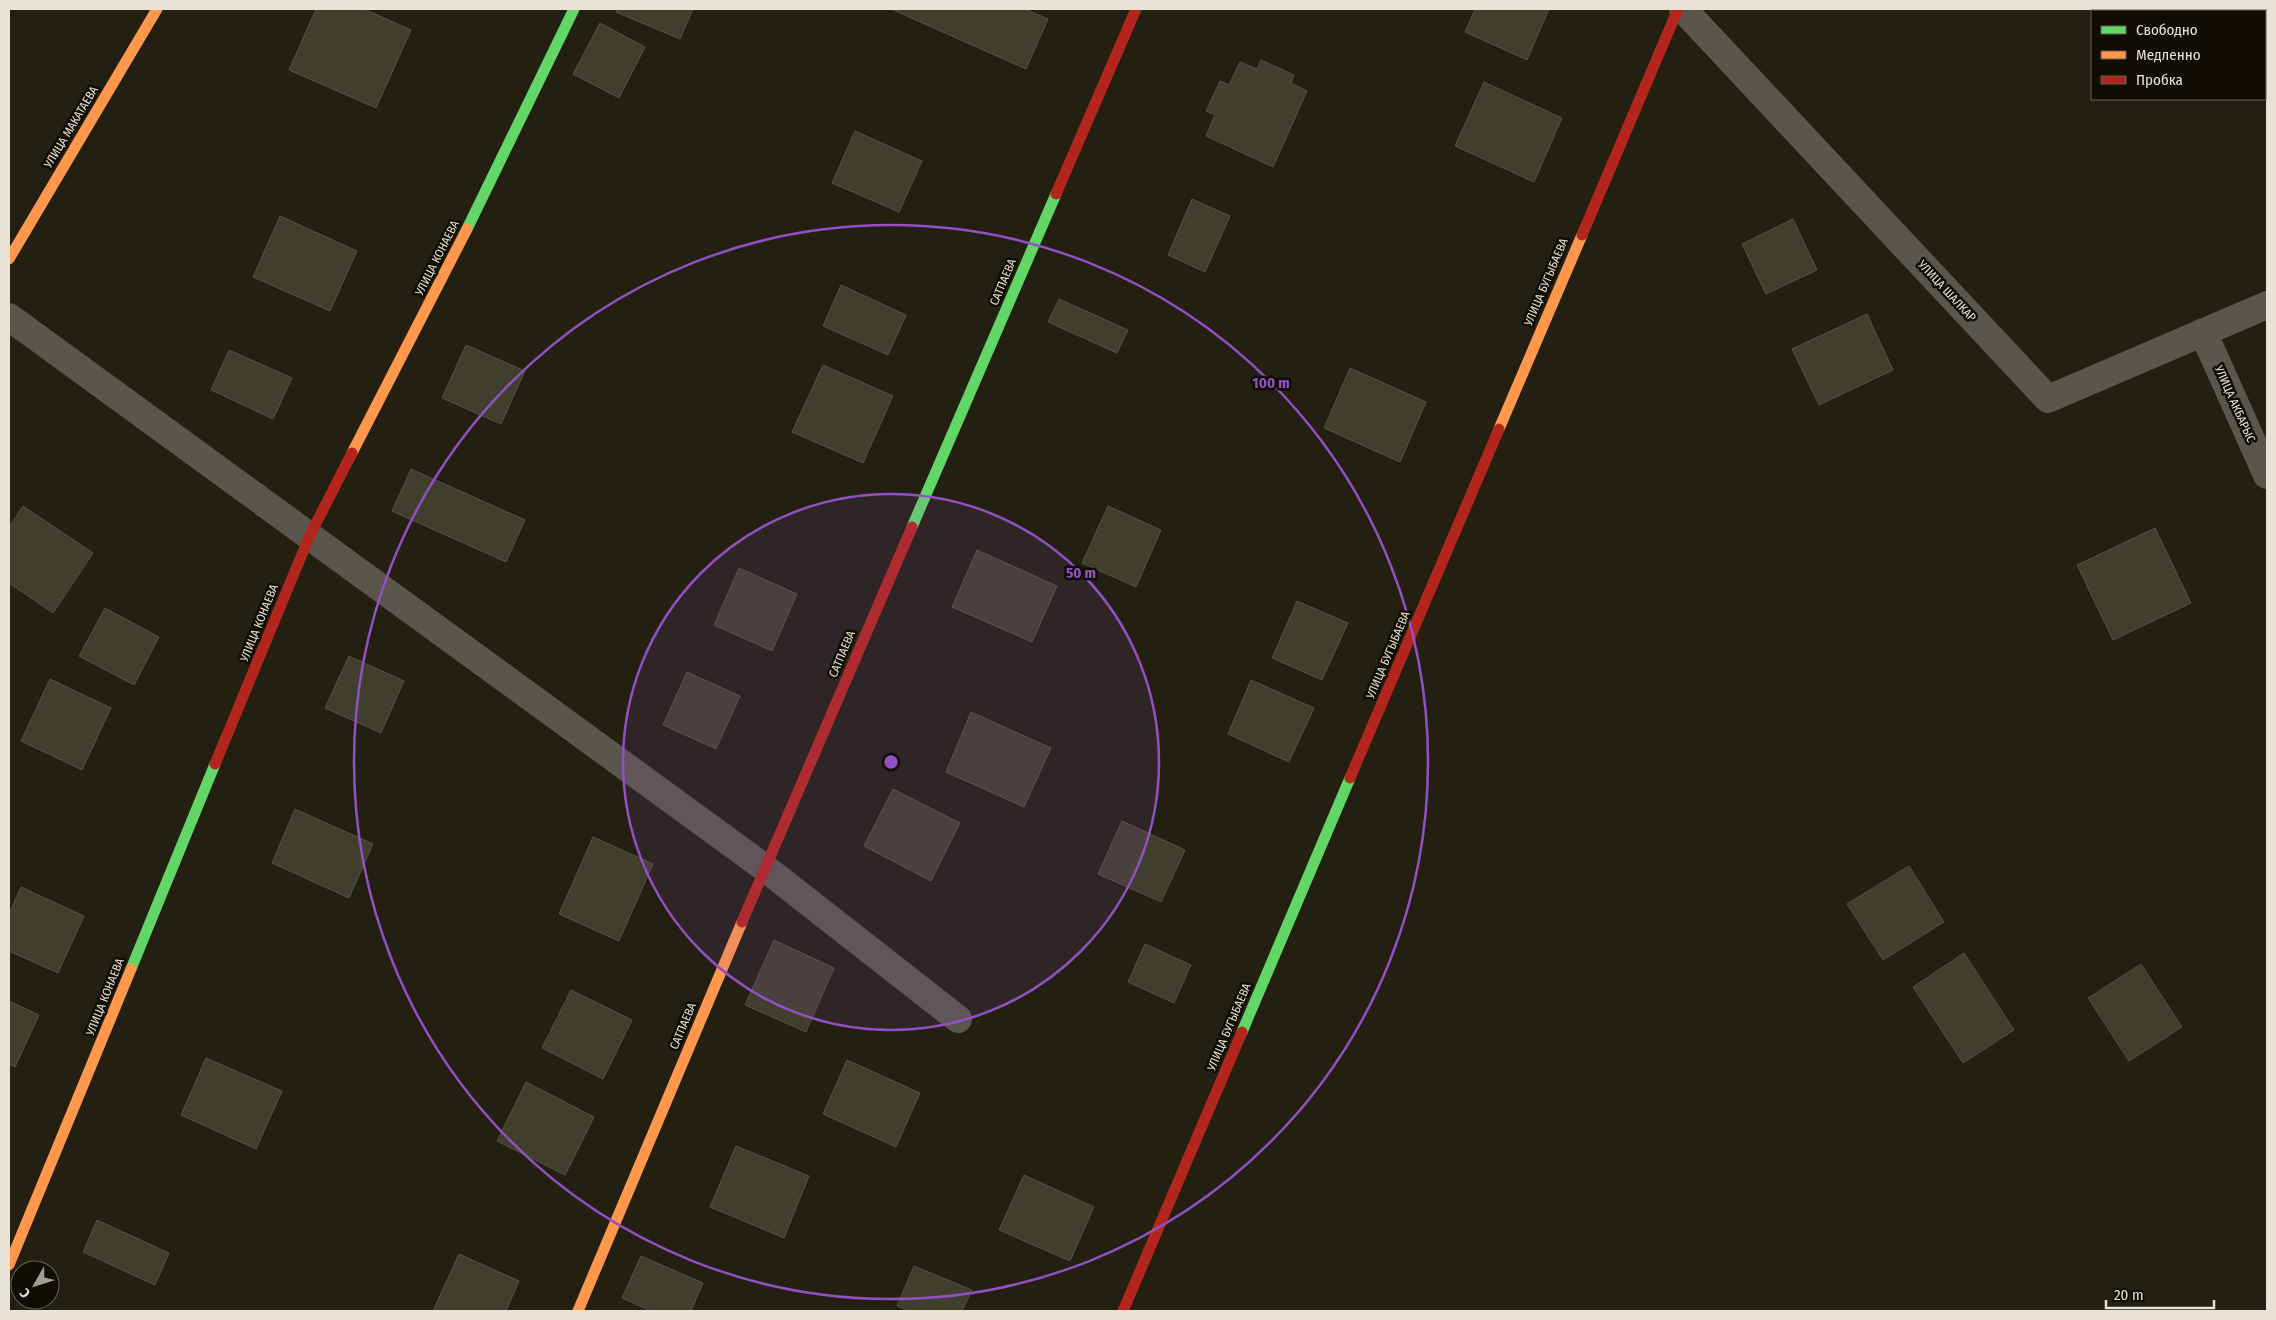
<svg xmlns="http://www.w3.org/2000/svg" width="2276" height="1320" font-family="'Fira Sans Condensed',sans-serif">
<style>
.building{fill:#403f2d;stroke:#525245}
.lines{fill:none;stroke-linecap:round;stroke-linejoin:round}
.street{stroke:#5a554d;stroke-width:28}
.fast{stroke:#63d668;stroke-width:11}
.slow{stroke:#ff974d;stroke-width:11}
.jam{stroke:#b3261e;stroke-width:11}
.ring{fill:none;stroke:#9151c3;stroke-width:2.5}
.labels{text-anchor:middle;stroke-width:5;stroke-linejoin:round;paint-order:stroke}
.street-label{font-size:12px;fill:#e8e3d4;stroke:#100d04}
.centre{fill:#9151c3;stroke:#100d04;stroke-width:2.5}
.ring-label{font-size:15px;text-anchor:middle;font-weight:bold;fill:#9151c3;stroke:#100d04;stroke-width:5;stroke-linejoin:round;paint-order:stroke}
</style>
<rect width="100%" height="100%" fill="#231f11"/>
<path class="building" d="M316 9H364L411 30 376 108 289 70Z
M618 9H693L680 39 616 12Z
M891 9H1025L1048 19 1026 69Z
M1475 9H1549L1527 60 1465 32Z
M600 23 645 47 619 98 573 74Z
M1261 60 1294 75 1291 83 1307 91 1273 167 1206 136 1215 115 1206 111 1220 81 1229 85 1240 62 1257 69Z
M1484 82 1562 118 1534 182 1455 146Z
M855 131 922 161 899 212 832 183Z
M1192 199 1230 216 1205 272 1168 255Z
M280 216 357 251 330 311 253 277Z
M1793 219 1817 270 1766 294 1742 244Z
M841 285 906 315 888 355 823 326Z
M1059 299 1128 330 1117 353 1048 322Z
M1867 314 1893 370 1819 405 1792 349Z
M466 345 525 371 501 424 442 398Z
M229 350 292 378 273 419 211 390Z
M823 365 893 396 863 463 792 432Z
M1350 368 1426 402 1400 462 1324 428Z
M411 469 525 520 506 562 392 511Z
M23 506 93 553 53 613 9 583V527Z
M1108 506 1161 530 1136 587 1082 563Z
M2155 528 2191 603 2113 640 2077 565Z
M977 550 1057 586 1032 642 952 607Z
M739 568 797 594 772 651 714 625Z
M1297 601 1348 623 1322 680 1272 658Z
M105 608 159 637 134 685 79 656Z
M349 656 404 681 381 733 325 708Z
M687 672 740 696 716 749 663 725Z
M50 679 111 708 82 770 21 741Z
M1251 680 1314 708 1289 762 1228 734Z
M971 712 1051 748 1024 807 946 772Z
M893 789 960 823 931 881 864 846Z
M295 809 373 844 349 898 272 863Z
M1122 821 1185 850 1161 902 1098 874Z
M593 837 653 864 619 941 559 914Z
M1909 866 1944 922 1883 960 1847 904Z
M21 887 84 916 58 973 9 951V914Z
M774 940 834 968 806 1032 745 1005Z
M1145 944 1191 965 1174 1003 1128 982Z
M1964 953 2014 1030 1963 1063 1913 987Z
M2141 964 2182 1027 2129 1061 2088 998Z
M571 990 632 1020 603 1079 542 1048Z
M9 1001 39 1015 15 1067 9 1064Z
M206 1058 282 1091 256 1149 181 1115Z
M847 1060 920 1093 896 1147 823 1114Z
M526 1082 594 1117 565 1175 497 1141Z
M736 1146 809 1176 784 1238 710 1207Z
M1024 1175 1094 1207 1070 1261 999 1230Z
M97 1220 169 1253 155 1285 83 1252Z
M459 1254 519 1281 506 1311H433Z
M641 1256 703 1283 691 1311H651L622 1298Z
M914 1266 972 1290 962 1311H909L897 1306Z"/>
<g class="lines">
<path class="street" d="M1683 9 2048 399 2267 305
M9 317 765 868 958 1019
M2203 332 2267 475"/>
<path class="fast" d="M467 229 574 9
M912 527 1056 194
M131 969 215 764
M1242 1032 1350 778"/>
<path class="slow" d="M9 259 157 9
M1499 429 1582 235
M352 453 467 229
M9 1265 131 969
M578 1311 742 922"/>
<path class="jam" d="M1056 194 1136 9
M1582 235 1678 9
M215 764 310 535 352 453
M1350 778 1499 429
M742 922 912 527
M1123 1311 1242 1032"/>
</g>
<circle cx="891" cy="762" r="268" fill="#9151c3" fill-opacity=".12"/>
<g class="ring">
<circle cx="891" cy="762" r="268"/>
<circle cx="891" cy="762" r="537"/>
</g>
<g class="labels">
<g class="street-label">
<text transform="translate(71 127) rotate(-59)" y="4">УЛИЦА МАКАТАЕВА</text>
<text transform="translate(437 258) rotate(-63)" y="4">УЛИЦА КОНАЕВА</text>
<text transform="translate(1003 282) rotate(-67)" y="4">САТПАЕВА</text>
<text transform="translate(1546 282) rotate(-67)" y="4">УЛИЦА БУГЫБАЕВА</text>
<text transform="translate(1947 291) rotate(47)" y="4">УЛИЦА ШАЛКАР</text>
<text transform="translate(2235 404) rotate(66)" y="4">УЛИЦА АКБАРЫС</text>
<text transform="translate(259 623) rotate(-68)" y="4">УЛИЦА КОНАЕВА</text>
<text transform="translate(842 654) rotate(-67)" y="4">САТПАЕВА</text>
<text transform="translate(1388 655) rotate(-67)" y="4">УЛИЦА БУГЫБАЕВА</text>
<text transform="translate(105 997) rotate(-68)" y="4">УЛИЦА КОНАЕВА</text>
<text transform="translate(683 1026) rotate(-67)" y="4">САТПАЕВА</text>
<text transform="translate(1229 1027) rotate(-67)" y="4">УЛИЦА БУГЫБАЕВА</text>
</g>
</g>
<circle cx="891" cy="762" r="8" class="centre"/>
<g class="ring-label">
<text x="1271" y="388">100 m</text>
<text x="1081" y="578">50 m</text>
</g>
<rect width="2276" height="1320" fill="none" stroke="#e8e3d4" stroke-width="20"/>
<rect x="2091" y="10" width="175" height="90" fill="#100d04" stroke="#666357"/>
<rect x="2101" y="26" width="25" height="8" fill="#63d668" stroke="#666357"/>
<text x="2136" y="35" font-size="15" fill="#e8e3d4">Свободно</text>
<rect x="2101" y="51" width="25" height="8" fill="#ff974d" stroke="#666357"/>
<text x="2136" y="60" font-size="15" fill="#e8e3d4">Медленно</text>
<rect x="2101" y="76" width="25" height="8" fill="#b3261e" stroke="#666357"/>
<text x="2136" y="85" font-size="15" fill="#e8e3d4">Пробка</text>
<g transform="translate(35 1285) rotate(231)"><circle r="24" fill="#100d04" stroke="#666357"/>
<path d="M0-4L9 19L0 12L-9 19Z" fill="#a39e90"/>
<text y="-8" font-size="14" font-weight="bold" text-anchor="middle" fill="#e8e3d4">С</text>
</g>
<path d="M2106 1300v8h108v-8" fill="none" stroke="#e8e3d4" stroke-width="2.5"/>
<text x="2114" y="1300" font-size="15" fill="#e8e3d4" stroke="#100d04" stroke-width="4" paint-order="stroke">20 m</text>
</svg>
